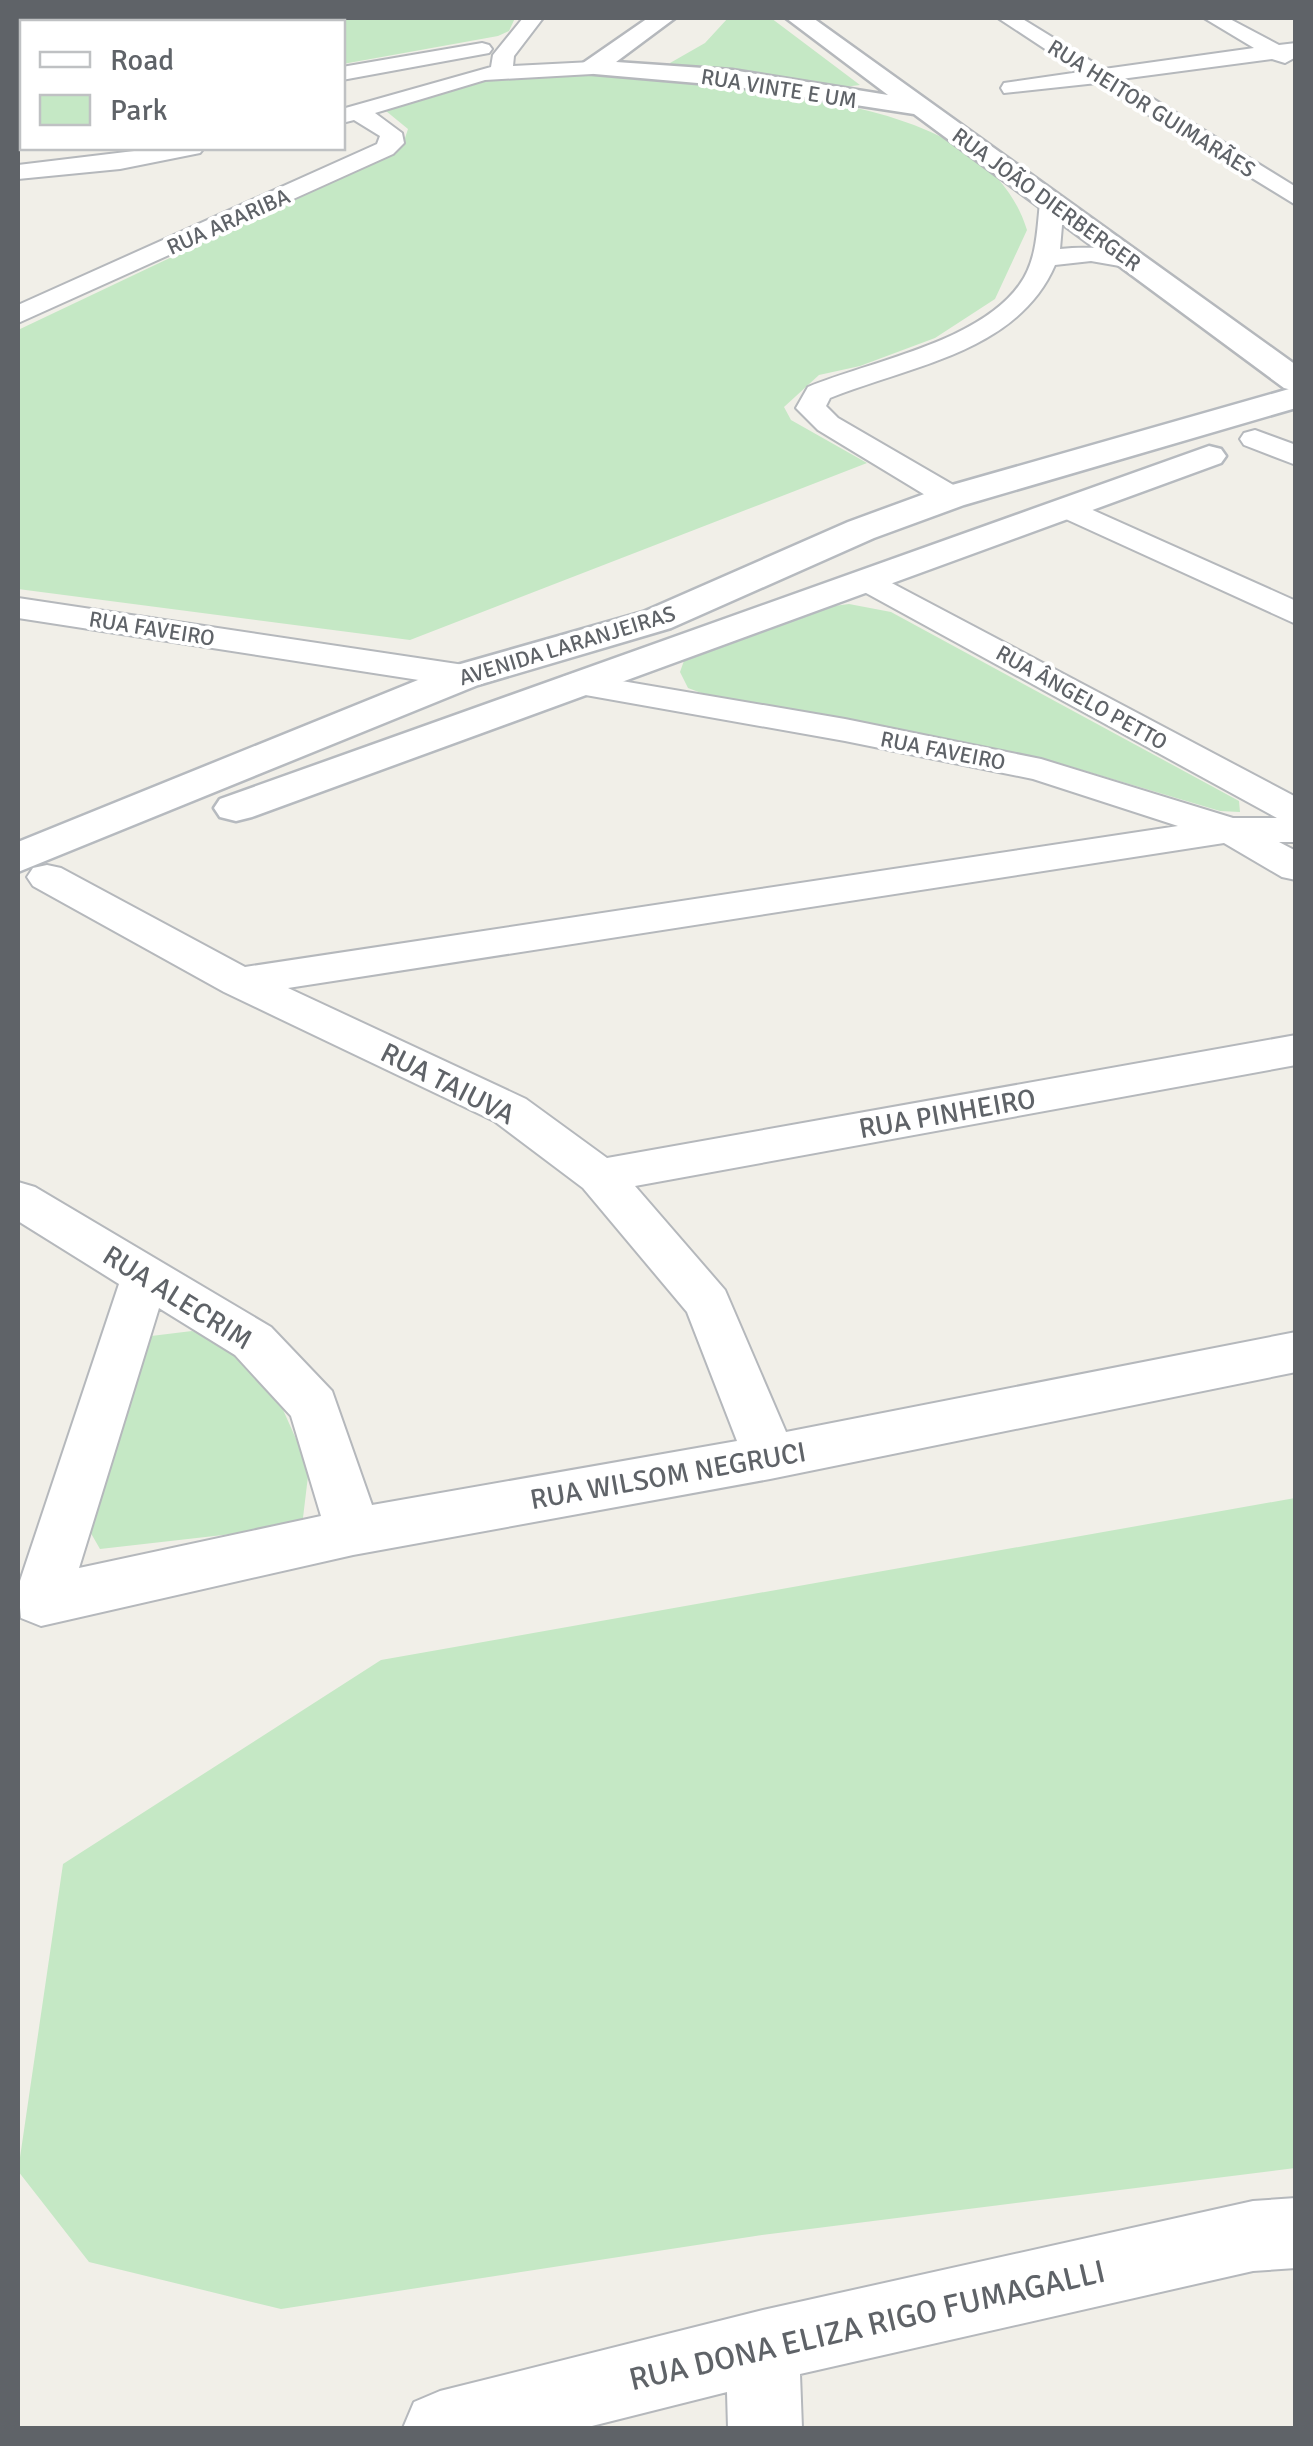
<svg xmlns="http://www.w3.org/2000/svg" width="1313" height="2446" font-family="Signika,sans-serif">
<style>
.green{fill:#c5e8c5}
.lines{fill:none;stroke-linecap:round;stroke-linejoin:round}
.minor-casing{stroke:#b5b8bc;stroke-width:4}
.tertiary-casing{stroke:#b5b8bc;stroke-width:5}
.secondary-casing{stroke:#b6babf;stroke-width:5}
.minor{fill:#fff;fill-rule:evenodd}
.tertiary{fill:#fff;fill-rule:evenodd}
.secondary{fill:#fff;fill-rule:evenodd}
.labels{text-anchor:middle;stroke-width:8;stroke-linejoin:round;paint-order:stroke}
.far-street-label{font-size:22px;fill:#5f6368;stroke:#fff}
.street-label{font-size:28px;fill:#5f6368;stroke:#fff}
.near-street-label{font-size:32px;fill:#5f6368;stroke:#fff}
</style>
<rect width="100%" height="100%" fill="#f1efe8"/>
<path class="green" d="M18 18H515L509 31 498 36 343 64 342 22H22V83H18Z
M728 18H771L860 85 844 87 673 69 670 63 705 43Z
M601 71C722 98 981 81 1027 230L995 299 935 338 860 366 819 375 784 407 791 420 867 463 410 640 18 589V330L391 153 403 144 408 129 386 111 395 105 478 79Z
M849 604 891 612 1239 801 1240 812 1220 811 1045 759 712 697 688 688 680 672 686 655 818 608Z
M192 1331 237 1350 280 1403 309 1468 302 1526 100 1549 85 1523 143 1337Z
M1295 1498V2168L762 2235 281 2309 89 2262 18 2171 63 1864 381 1660Z"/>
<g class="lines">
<g class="minor-casing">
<path id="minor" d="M523 18H543L514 56 513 66 592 62 603 68 592 74 485 80 375 113 402 133 404 143 393 154 18 323V305L377 144 380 136 354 120 342 123V109L491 67 493 55Z
M998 18H1021L1104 69 1254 48 1204 18H1228L1279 45 1296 43V57L1285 63 1272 59 1121 79 1296 187V205L1097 83 1004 93 1001 88 1004 83 1080 72Z
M482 43 489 45 492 49 489 53 342 80V67Z
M18 88 22 89V101H18Z
M159 148H204L200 153 120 169 18 179V165Z
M1052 195 1064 202 1060 249C1088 246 1113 248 1140 255L1144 260 1140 265 1131 268 1091 261 1055 265C1018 352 909 366 830 398L826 406 838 418 962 490 967 497 962 504H940L818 430 796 408 808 387C871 361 980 342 1020 284 1037 260 1037 230 1040 202Z
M1255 430 1296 445V465L1244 445 1240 439 1244 433Z
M1068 499 1296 601V624L1057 515 1052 508 1057 501Z
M869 571 1296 797V842H1279L1296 851V880L1282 877 1224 843 288 988 526 1099 607 1158 1296 1035V1065L635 1186 725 1290 786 1432 1296 1332V1372L770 1479 353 1555 41 1626 21 1618 18 1587 119 1284 18 1221V1182L35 1187 271 1327 332 1391 372 1505 737 1441 687 1312 583 1188 494 1121 224 992 33 886 27 877 33 868 47 865 61 868 245 967 1178 826 1033 779 845 741 563 691 557 684 563 677 575 673 845 719 1041 759 1233 818H1277L857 588 852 581 857 574ZM159 1308 235 1355 291 1416 321 1516 79 1568Z
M18 598 464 665 476 669 482 676 476 683 464 687 18 618Z
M1296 2198V2268L1253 2271 800 2374 802 2428H728L727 2392 584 2428H403L414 2402 440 2391 763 2310 1253 2201Z"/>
</g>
<g class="tertiary-casing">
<path id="tertiary" d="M648 18H675L616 62 732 70 888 95 786 18H813L1296 365V391L1284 388 914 114 732 86 583 73 580 68 583 63Z"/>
</g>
<g class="secondary-casing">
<path id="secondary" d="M1296 387V408L964 505 874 538 671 628 478 685 18 872V842L450 667 643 612 848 522 938 489Z
M1209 446 1221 449 1226 456 1221 463 252 817 236 821 220 817 214 808 220 799Z"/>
</g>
<use href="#minor" class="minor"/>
<use href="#tertiary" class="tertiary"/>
<use href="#secondary" class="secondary"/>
</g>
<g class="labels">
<g class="far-street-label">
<text transform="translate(779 88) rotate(9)" y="8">RUA VINTE E UM</text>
<text transform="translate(1152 108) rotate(32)" y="8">RUA HEITOR GUIMARÃES</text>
<text transform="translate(1047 199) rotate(36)" y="8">RUA JOÃO DIERBERGER</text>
<text transform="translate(228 221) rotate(-24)" y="8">RUA ARARIBA</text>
<text transform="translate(152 628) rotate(9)" y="8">RUA FAVEIRO</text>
<text transform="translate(567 645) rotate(-17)" y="8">AVENIDA LARANJEIRAS</text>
<text transform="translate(1082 697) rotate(29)" y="8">RUA ÂNGELO PETTO</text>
<text transform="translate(943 750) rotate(11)" y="8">RUA FAVEIRO</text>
</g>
<g class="street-label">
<text transform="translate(448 1083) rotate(27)" y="10">RUA TAIUVA</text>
<text transform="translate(947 1113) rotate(-10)" y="10">RUA PINHEIRO</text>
<text transform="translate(178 1297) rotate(32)" y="10">RUA ALECRIM</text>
<text transform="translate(668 1475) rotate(-10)" y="10">RUA WILSOM NEGRUCI</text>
</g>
<g class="near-street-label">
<text transform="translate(867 2325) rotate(-13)" y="11">RUA DONA ELIZA RIGO FUMAGALLI</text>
</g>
</g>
<rect width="1313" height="2446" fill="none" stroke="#5f6368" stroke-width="40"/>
<rect x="20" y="20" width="325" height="130" fill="#ffffff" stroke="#bfc1c3" stroke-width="2.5"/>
<rect x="40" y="52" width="50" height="15" fill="#ffffff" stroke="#bfc1c3" stroke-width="2.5"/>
<text x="110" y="70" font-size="30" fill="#5f6368">Road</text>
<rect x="40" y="95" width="50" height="30" fill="#c5e8c5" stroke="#bfc1c3" stroke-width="2.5"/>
<text x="110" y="120" font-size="30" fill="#5f6368">Park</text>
</svg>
